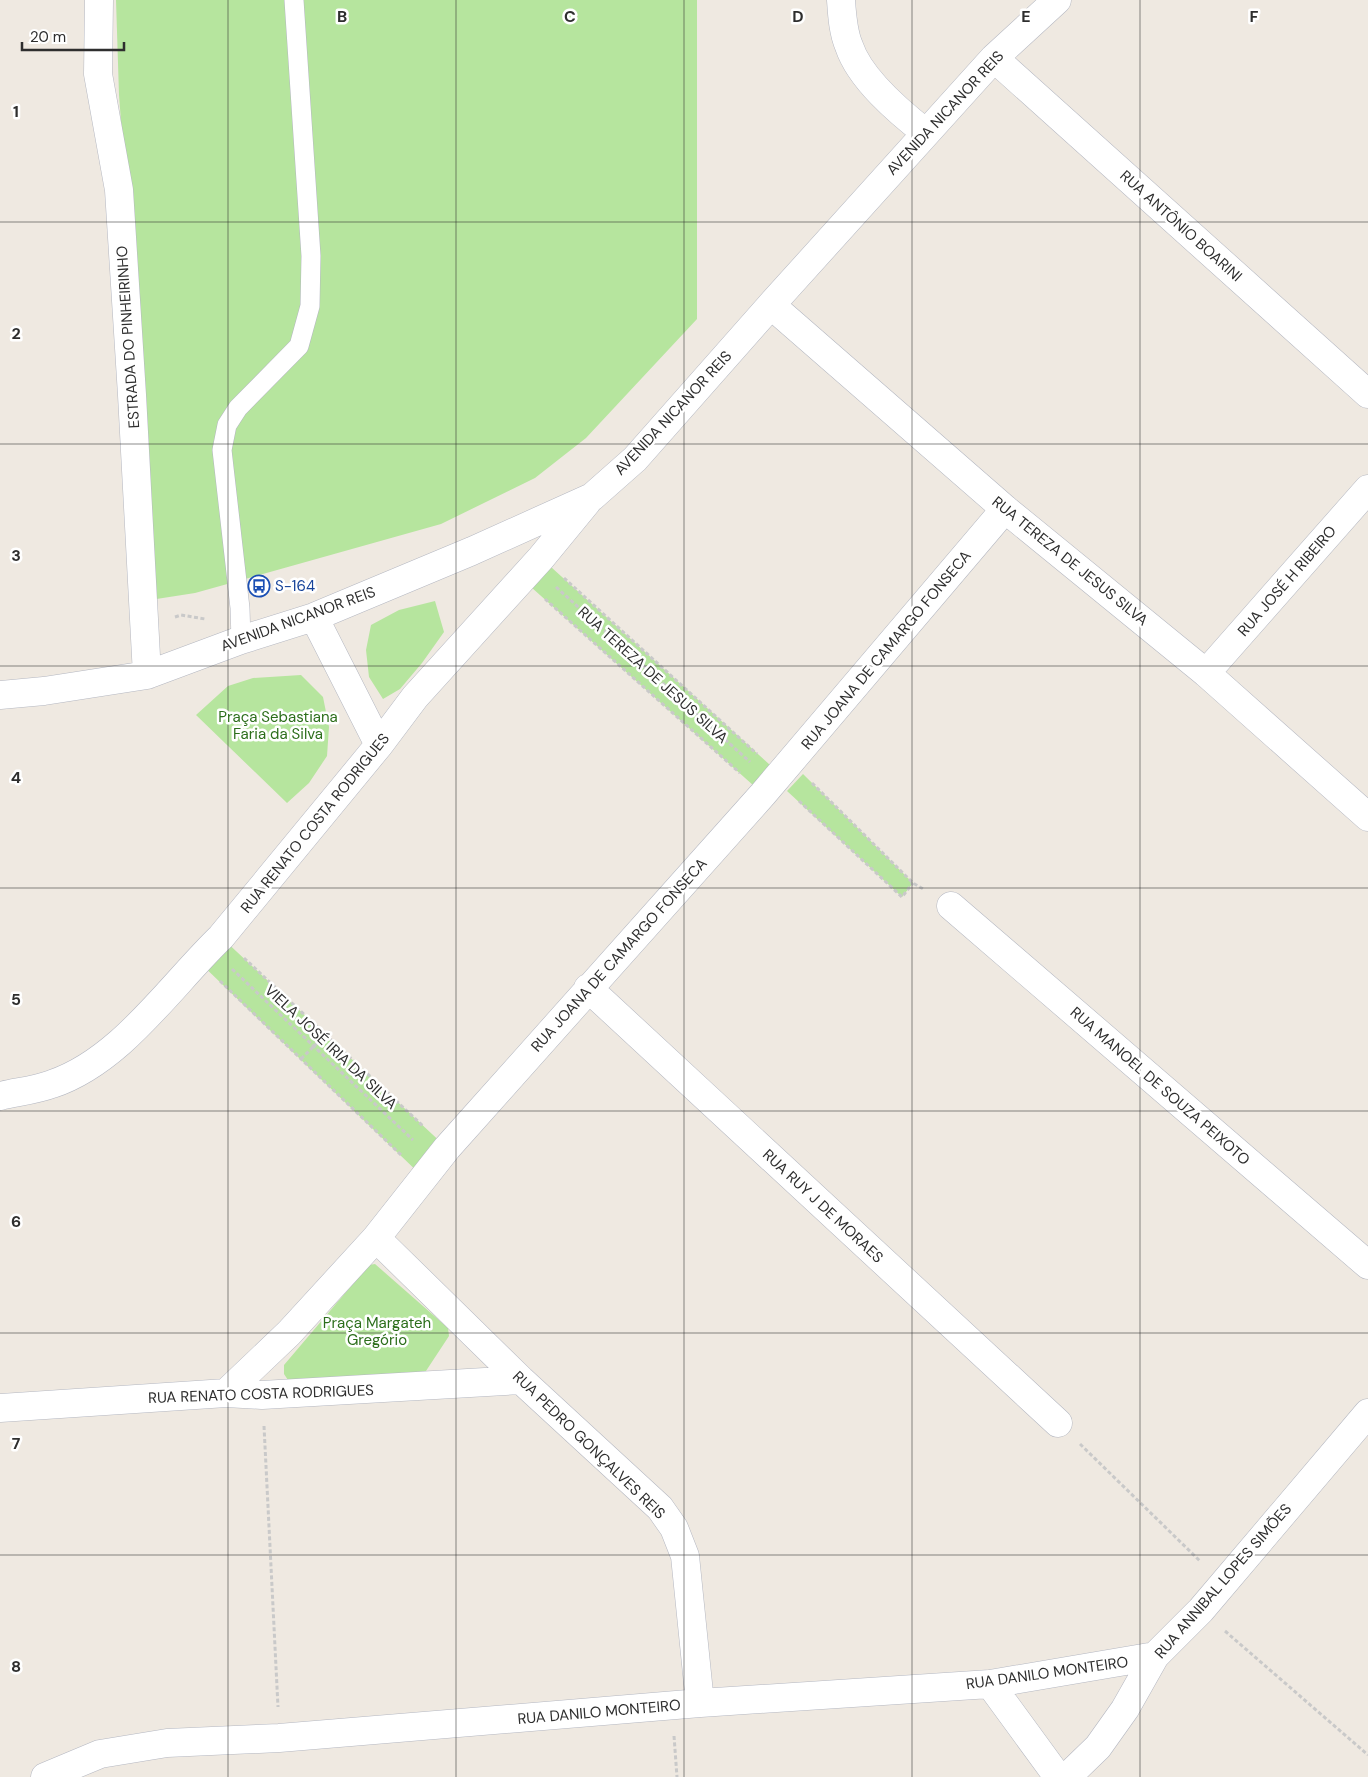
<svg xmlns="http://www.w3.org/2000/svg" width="1368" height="1777" font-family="'DM Sans',sans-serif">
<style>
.green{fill:#b6e59e}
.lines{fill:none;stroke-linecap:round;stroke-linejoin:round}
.service-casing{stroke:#b4b7c1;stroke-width:20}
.minor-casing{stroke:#b4b7c1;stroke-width:29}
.path{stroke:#c9c9c9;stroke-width:3;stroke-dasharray:4 2.5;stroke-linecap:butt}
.service{stroke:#fff;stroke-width:19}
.minor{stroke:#fff;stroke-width:28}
.grid{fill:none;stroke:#2e2e2e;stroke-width:1;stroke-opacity:0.55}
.labels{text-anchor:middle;stroke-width:5;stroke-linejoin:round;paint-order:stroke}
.street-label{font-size:15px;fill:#2e2e2e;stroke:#fff}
.transit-label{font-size:15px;fill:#164399;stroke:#fff;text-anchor:start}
.park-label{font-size:15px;fill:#2c6e1b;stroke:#fff}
.grid-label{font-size:16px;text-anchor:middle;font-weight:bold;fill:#2e2e2e;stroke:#fff;stroke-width:5;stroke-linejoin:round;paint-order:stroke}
</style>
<rect width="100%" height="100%" fill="#efe9e1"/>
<path class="green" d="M116 0H697V319L586 438 535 478 441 524 195 593 150 600 129 227 119 95Z
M541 558 780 774 763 794 522 579Z
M435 601 444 632 422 663 400 689 383 699 369 677 366 650 371 625 399 610Z
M301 675 323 697 329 727 327 756 309 783 287 803 196 715 228 686 253 678Z
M803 774 913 883 902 897 787 791Z
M221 937 447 1148 424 1178 197 960Z
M375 1264 448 1328 449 1336 424 1374 290 1383 284 1374V1365L369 1265Z"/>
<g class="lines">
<g class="service-casing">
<path id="service" d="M241 640 240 608 222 450 227 425 238 408 299 346 310 306 311 256 294 0"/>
</g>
<g class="minor-casing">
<path id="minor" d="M99 0 98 74 119 190 132 395 147 675
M841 0C842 15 843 32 849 46 860 79 899 112 926 133
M994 58 1368 394
M771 305 1005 509 1206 673 1368 817
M314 617 379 745
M1206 673 1368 489
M0 695 44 691 147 675 241 640 314 617 472 551 592 497 635 459 771 305 994 58 1057 0
M951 906 1368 1265
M588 988 1058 1423
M0 1096C17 1092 36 1090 52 1084 121 1061 170 986 221 937L379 745 415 697 541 558 587 502
M376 1238 521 1380 660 1508 674 1528 685 1556 700 1703
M226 1393 289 1333 376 1238 447 1148 763 794 1005 509
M0 1408 226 1393 262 1395 521 1380
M990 1684 1058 1777
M45 1777 100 1754 167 1743 279 1738 700 1703 990 1684 1155 1656
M1067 1777 1098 1747 1125 1709 1155 1656 1201 1610 1368 1413"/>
</g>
<path class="path" d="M564 578 757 754
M556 587 750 762
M545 599 740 773
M175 617 181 615 205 619
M812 783 913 883 925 890
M799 801 902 897 913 883
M244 958 423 1126
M232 969 413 1140
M220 981 401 1155
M301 1059 325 1035
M264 1426 278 1707
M1080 1444 1201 1562
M1225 1631 1368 1755
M674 1736 677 1777"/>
<use href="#service" class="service"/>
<use href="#minor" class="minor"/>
</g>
<path class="grid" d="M228 0V1777M456 0V1777M684 0V1777M912 0V1777M1140 0V1777M0 222H1368M0 444H1368M0 666H1368M0 888H1368M0 1111H1368M0 1333H1368M0 1555H1368"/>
<defs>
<g id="bus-ring" transform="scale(1.125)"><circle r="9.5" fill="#fff" stroke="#1a4fb4" stroke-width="1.5"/><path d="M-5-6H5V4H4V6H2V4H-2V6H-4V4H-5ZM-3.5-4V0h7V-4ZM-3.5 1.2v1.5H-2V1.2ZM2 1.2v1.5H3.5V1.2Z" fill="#1a4fb4"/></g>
</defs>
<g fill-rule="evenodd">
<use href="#bus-ring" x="259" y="586"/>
</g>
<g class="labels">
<g class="street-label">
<text transform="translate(945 113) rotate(-47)" y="5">AVENIDA NICANOR REIS</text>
<text transform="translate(1181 226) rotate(42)" y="5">RUA ANTÔNIO BOARINI</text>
<text transform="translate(128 337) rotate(-94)" y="5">ESTRADA DO PINHEIRINHO</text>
<text transform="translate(673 413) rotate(-47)" y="5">AVENIDA NICANOR REIS</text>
<text transform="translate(1070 561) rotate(39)" y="5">RUA TEREZA DE JESUS SILVA</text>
<text transform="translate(1287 581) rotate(-49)" y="5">RUA JOSÉ H RIBEIRO</text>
<text transform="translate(298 619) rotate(-20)" y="5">AVENIDA NICANOR REIS</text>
<text transform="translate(886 650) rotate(-50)" y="5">RUA JOANA DE CAMARGO FONSECA</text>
<text transform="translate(653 675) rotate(42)" y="5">RUA TEREZA DE JESUS SILVA</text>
<text transform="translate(315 823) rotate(-51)" y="5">RUA RENATO COSTA RODRIGUES</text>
<text transform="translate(619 955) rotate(-48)" y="5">RUA JOANA DE CAMARGO FONSECA</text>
<text transform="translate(331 1047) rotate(43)" y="5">VIELA JOSÉ IRIA DA SILVA</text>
<text transform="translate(1160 1086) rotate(41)" y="5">RUA MANOEL DE SOUZA PEIXOTO</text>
<text transform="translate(823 1206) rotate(43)" y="5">RUA RUY J DE MORAES</text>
<text transform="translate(261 1394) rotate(-2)" y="5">RUA RENATO COSTA RODRIGUES</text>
<text transform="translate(589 1445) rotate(44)" y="5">RUA PEDRO GONÇALVES REIS</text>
<text transform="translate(1223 1581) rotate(-49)" y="5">RUA ANNIBAL LOPES SIMÕES</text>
<text transform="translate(1047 1673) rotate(-8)" y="5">RUA DANILO MONTEIRO</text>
<text transform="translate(599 1712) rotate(-5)" y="5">RUA DANILO MONTEIRO</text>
</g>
<g class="transit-label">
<text x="275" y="591">S-164</text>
</g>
<g class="park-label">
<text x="278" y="722">Praça Sebastiana<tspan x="278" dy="17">Faria da Silva</tspan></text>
<text x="377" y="1328">Praça Margateh<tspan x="377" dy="17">Gregório</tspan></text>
</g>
</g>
<g class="grid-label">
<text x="342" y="22">B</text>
<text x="570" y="22">C</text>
<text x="798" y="22">D</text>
<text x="1026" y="22">E</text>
<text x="1254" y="22">F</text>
<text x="16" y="117">1</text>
<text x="16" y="339">2</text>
<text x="16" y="561">3</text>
<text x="16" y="783">4</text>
<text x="16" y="1005">5</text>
<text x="16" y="1227">6</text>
<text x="16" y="1449">7</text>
<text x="16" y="1672">8</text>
</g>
<path d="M22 42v8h102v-8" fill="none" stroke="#2e2e2e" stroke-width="2.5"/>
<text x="30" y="42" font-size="15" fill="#2e2e2e" stroke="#ffffff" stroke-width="4" paint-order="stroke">20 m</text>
</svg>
